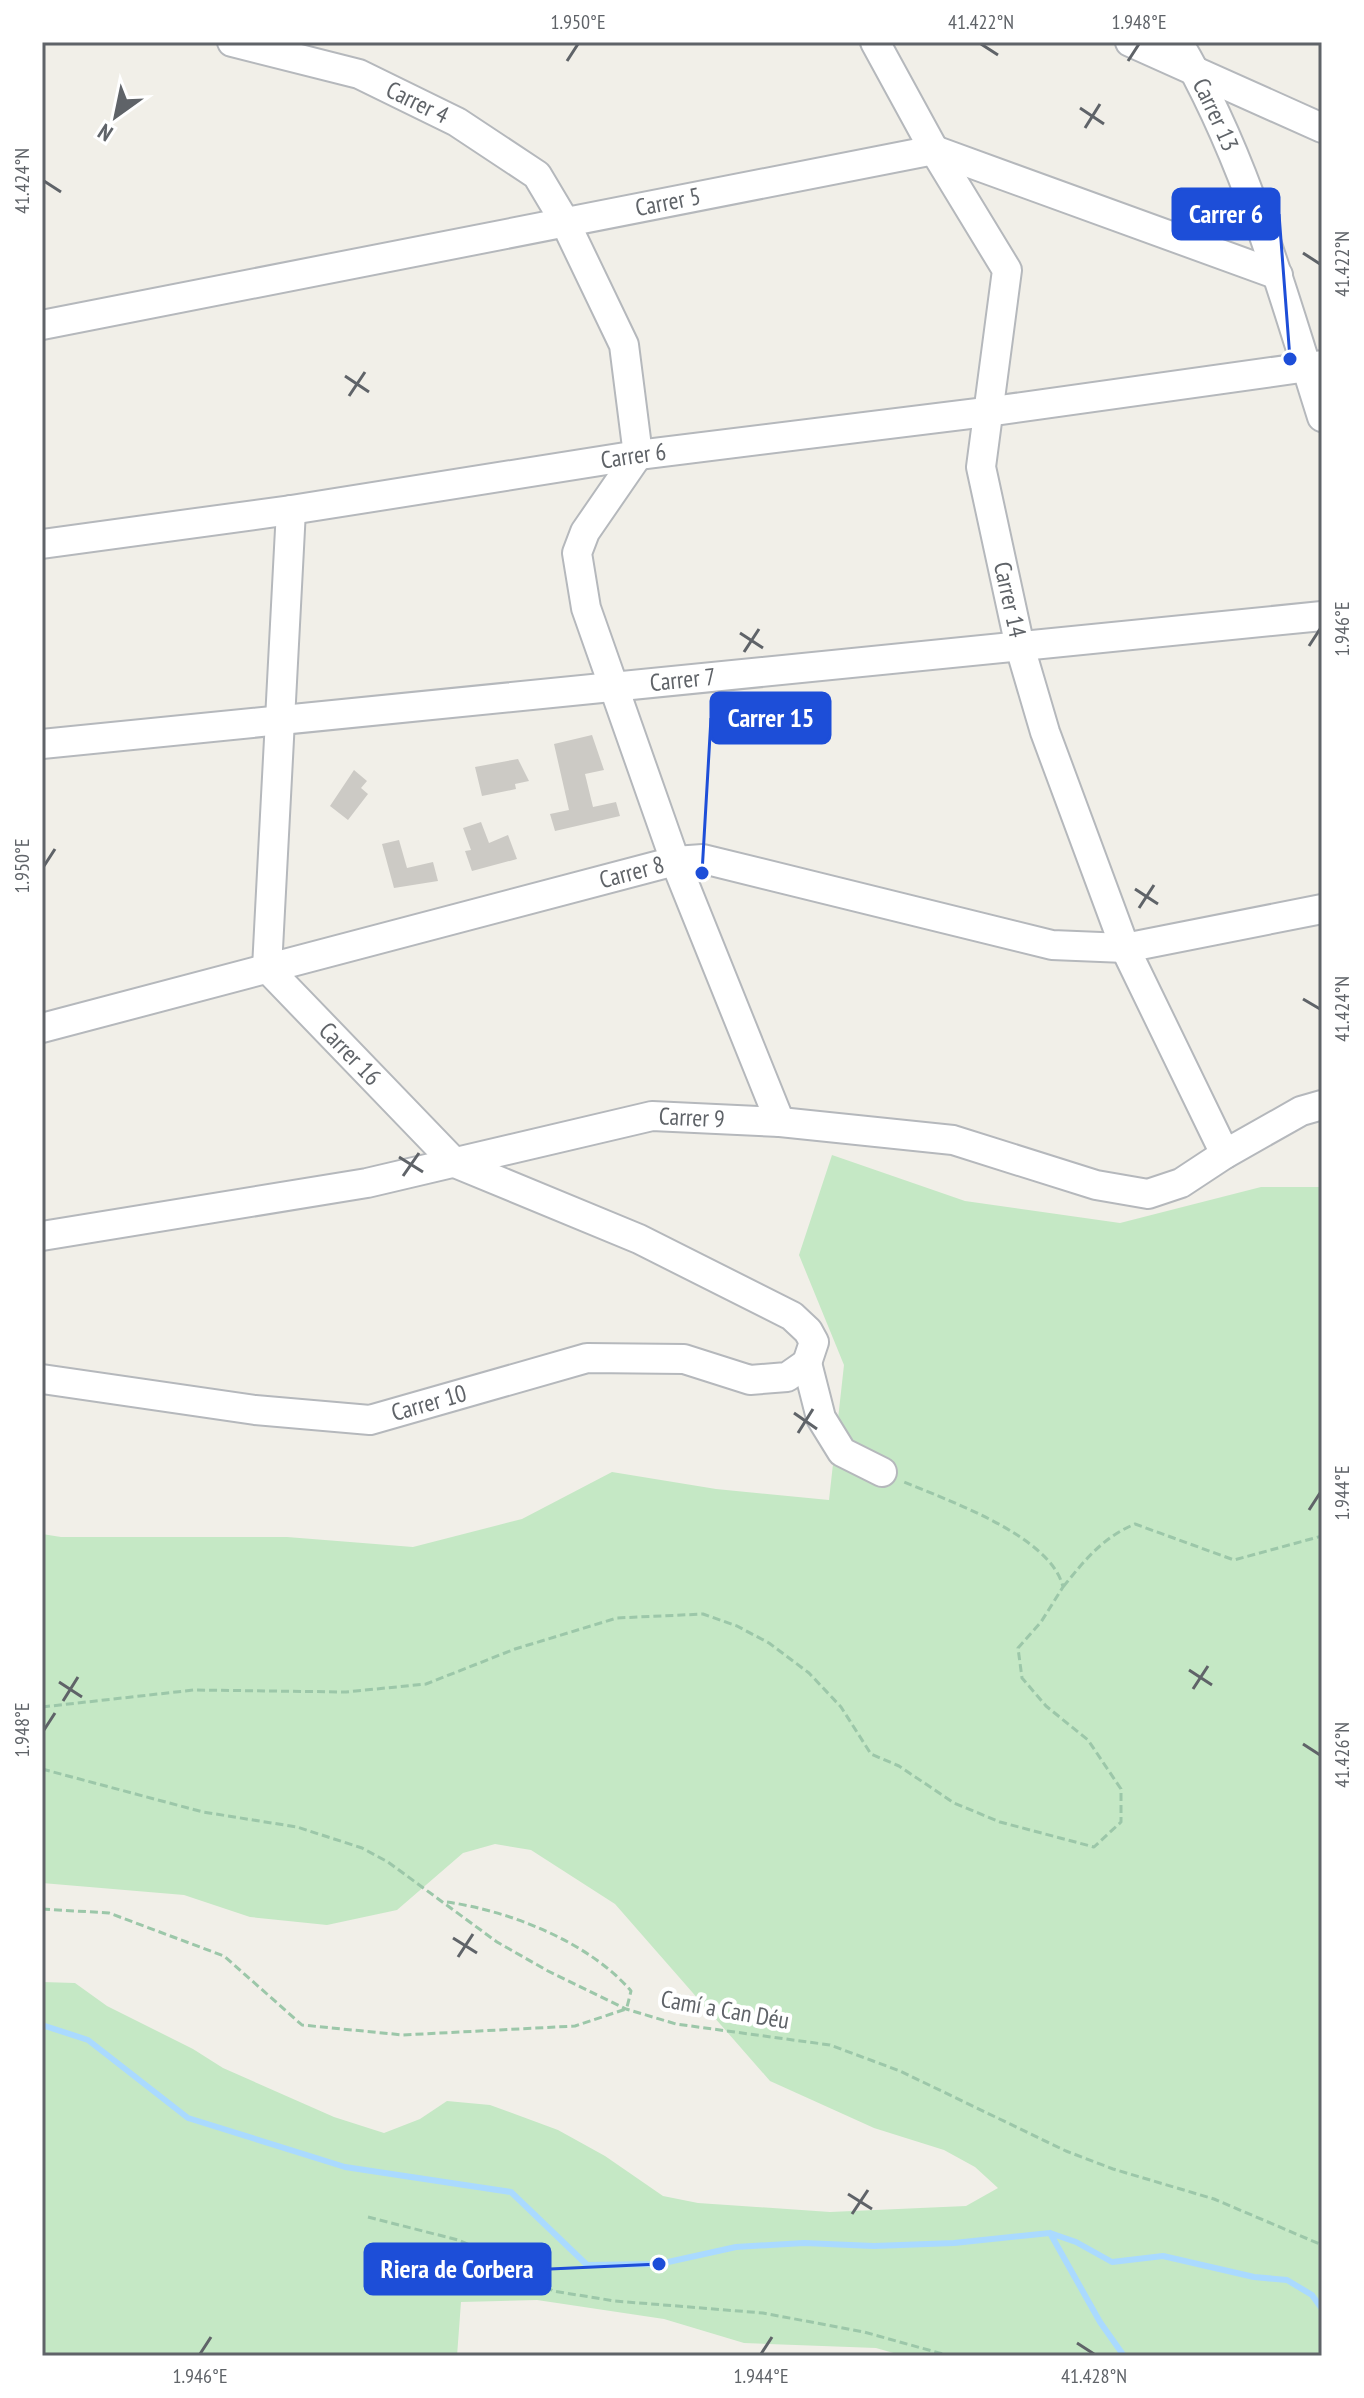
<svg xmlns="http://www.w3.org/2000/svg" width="1364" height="2398" font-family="'PT Sans Narrow',sans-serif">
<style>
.green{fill:#c5e8c5}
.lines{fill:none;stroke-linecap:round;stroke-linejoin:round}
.stream{stroke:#aadaff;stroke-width:6}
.building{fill:#cccac5}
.minor-casing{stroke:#b5b8bc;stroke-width:32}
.path{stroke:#9cc7a9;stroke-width:3;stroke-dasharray:8 4;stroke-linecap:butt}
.minor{stroke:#fff;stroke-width:28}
.ticks{fill:none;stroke:#5f6368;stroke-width:3}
.labels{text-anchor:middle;stroke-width:8;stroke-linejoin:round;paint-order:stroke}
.street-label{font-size:24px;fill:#5f6368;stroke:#fff}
.leader{fill:none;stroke:#1d4ed8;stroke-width:3}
.callout-dot{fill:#1d4ed8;stroke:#fff;stroke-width:3}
.callout{fill:#1d4ed8;stroke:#1d4ed8;stroke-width:3}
.callout-label{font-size:26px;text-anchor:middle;font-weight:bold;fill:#fff}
.neatline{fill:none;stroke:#5f6368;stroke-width:3}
.ticks-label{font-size:20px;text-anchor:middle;fill:#5f6368}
</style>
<rect width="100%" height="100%" fill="#f1efe8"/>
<path class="green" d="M832 1155 965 1201 1120 1223 1261 1187H1322V2356H904L876 2348 744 2343 664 2319 537 2300 461 2302 457 2356H42V1982L75 1983 107 2006 193 2049 223 2068 334 2117 384 2133 420 2119 447 2101 490 2105 558 2130 605 2156 663 2196 698 2203 830 2212 966 2206 998 2188 975 2167 944 2150 874 2128 770 2081 615 1904 531 1850 495 1844 463 1853 397 1910 327 1925 250 1917 184 1895 42 1883V1534L61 1537H287L413 1547 522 1519 612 1472 716 1489 829 1500 844 1365 799 1255Z"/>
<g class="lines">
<path class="stream" d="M42 2025 88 2040 188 2118 345 2167 511 2192 587 2265 659 2264 736 2247 804 2243 874 2246 954 2243 1050 2233 1076 2242 1112 2262 1163 2256 1254 2277 1287 2280 1312 2295 1322 2309
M1050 2233 1100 2322 1124 2356"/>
</g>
<path class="building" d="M592 735 604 770 585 774 593 807 616 802 620 816 555 831 550 814 569 810 554 744Z
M518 759 529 781 515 784 516 789 482 796 475 767Z
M354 770 367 781 361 788 368 794 348 820 330 806Z
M481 822 489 843 508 835 517 859 472 871 465 851 471 850 463 828Z
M399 840 407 868 433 862 438 881 394 888 382 844Z"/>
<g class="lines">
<g class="minor-casing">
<g id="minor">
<path id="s1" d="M232 42 359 74 457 122 537 175 565 222 624 345 638 455 585 532 577 553 586 608 675 861 780 1122"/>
<path id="s2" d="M875 42 934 150 1007 270 981 467 1020 647 1045 732 1125 948 1225 1154"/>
<path d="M1130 42 1322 128"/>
<path id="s3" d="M1178 42C1246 157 1282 291 1322 417"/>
<path id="s4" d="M42 325 934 150 1278 275"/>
<path id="s5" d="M291 510 267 968 455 1163 639 1239 792 1316 808 1331 814 1342 807 1363"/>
<path id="s6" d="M42 544 291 510 638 455 986 412 1322 365"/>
<path id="s7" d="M42 744 1322 616"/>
<path id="s8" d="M42 1028 675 861 703 859 1052 945 1125 948 1322 909"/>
<path id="s9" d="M42 1236 367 1183 652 1116 780 1122 953 1140 1096 1185 1148 1194 1181 1183 1225 1154 1301 1111 1322 1105"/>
<path d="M807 1363 821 1418 842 1452 882 1472"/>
<path id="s10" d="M42 1379 255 1410 370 1420 587 1358 684 1359 750 1380 787 1377 807 1363"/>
</g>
</g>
<path class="path" d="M1063 1587C1085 1560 1102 1538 1135 1524L1234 1560 1322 1536
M42 1707 194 1690 346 1692 426 1684 515 1649 617 1618 703 1614 737 1626 769 1643 809 1673 841 1707 871 1754 899 1766 954 1803 1000 1822 1094 1847 1121 1822V1789L1088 1740 1046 1706 1022 1678 1018 1648 1041 1622 1063 1587C1051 1536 949 1501 904 1482
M42 1769 203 1812 297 1827 362 1848 388 1862 497 1942 548 1971 626 2009 676 2024 830 2045 900 2071 1066 2151 1113 2169 1214 2199 1322 2245
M447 1902C510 1911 589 1942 631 1991L627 2007
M42 1909 109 1913 224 1956 302 2025 403 2035 575 2026 626 2009
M368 2217 458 2240 491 2254 553 2291 615 2301 763 2313 864 2332 950 2356"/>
<use href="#minor" class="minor"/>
</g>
<path class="ticks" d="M981 44 998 55M567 61 578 44M1128 61 1139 44M1080 108 1104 124M1085 128 1100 104M44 181 61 192M1303 253 1320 264M345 376 369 392M349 396 365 372M740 633 763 648M1309 646 1320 629M744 652 759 629M44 866 55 849M1135 889 1158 904M1139 908 1154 885M1303 999 1320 1009M399 1157 423 1172M403 1176 419 1153M794 1413 817 1429M798 1433 813 1409M1309 1510 1320 1493M1189 1670 1212 1685M59 1682 82 1697M1193 1689 1208 1666M63 1701 78 1677M44 1730 55 1713M1303 1744 1320 1755M453 1938 477 1953M458 1957 473 1934M848 2194 872 2209M852 2214 868 2190M1077 2343 1094 2354M200 2354 211 2337M761 2354 772 2337"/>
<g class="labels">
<g class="street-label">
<text dy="8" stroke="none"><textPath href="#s1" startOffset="196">Carrer 4</textPath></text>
<text dy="8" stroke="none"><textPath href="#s3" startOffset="82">Carrer 13</textPath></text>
<text dy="8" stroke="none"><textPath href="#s4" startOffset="638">Carrer 5</textPath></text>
<text dy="8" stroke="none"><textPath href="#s6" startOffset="598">Carrer 6</textPath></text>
<text dy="8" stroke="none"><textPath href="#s2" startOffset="598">Carrer 14</textPath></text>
<text dy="8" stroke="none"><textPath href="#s7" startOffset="644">Carrer 7</textPath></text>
<text dy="8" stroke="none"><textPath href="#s8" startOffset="610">Carrer 8</textPath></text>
<text dy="8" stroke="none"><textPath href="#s5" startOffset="578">Carrer 16</textPath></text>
<text dy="8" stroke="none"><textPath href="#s9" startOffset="662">Carrer 9</textPath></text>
<text dy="8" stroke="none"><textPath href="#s10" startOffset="392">Carrer 10</textPath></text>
<text transform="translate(725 2010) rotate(10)" y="8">Camí a Can Déu</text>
</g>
</g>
<path class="leader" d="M1290 359L1279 214M702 873L711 718M659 2264L550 2269"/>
<g class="callout-dot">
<circle cx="1290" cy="359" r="8"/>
<circle cx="702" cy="873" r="8"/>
<circle cx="659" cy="2264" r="8"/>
</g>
<g class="callout">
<rect x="1173" y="189" width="106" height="50" rx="8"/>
<rect x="711" y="693" width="119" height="50" rx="8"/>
<rect x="365" y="2244" width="185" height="50" rx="8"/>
</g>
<g class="callout-label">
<text x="1226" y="223">Carrer 6</text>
<text x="771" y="727">Carrer 15</text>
<text x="457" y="2278">Riera de Corbera</text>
</g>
<rect width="1364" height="2398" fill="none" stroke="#ffffff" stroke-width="88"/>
<g transform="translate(116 116) rotate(213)" stroke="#ffffff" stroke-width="6" paint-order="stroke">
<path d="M0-6L14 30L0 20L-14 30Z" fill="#5f6368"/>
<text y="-12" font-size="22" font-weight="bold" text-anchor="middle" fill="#5f6368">N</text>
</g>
<rect x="44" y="44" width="1276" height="2310" class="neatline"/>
<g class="ticks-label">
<text x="578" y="29">1.950°E</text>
<text x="981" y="29">41.422°N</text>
<text x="1139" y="29">1.948°E</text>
<text transform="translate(22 181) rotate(-90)" y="7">41.424°N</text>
<text transform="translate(1342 264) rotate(-90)" y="7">41.422°N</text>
<text transform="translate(1342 629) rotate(-90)" y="7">1.946°E</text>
<text transform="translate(22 866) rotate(-90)" y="7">1.950°E</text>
<text transform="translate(1342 1009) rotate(-90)" y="7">41.424°N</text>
<text transform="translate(1342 1493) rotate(-90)" y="7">1.944°E</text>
<text transform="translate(22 1730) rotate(-90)" y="7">1.948°E</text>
<text transform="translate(1342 1755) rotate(-90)" y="7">41.426°N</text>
<text x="200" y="2383">1.946°E</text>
<text x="761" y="2383">1.944°E</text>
<text x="1094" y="2383">41.428°N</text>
</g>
</svg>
